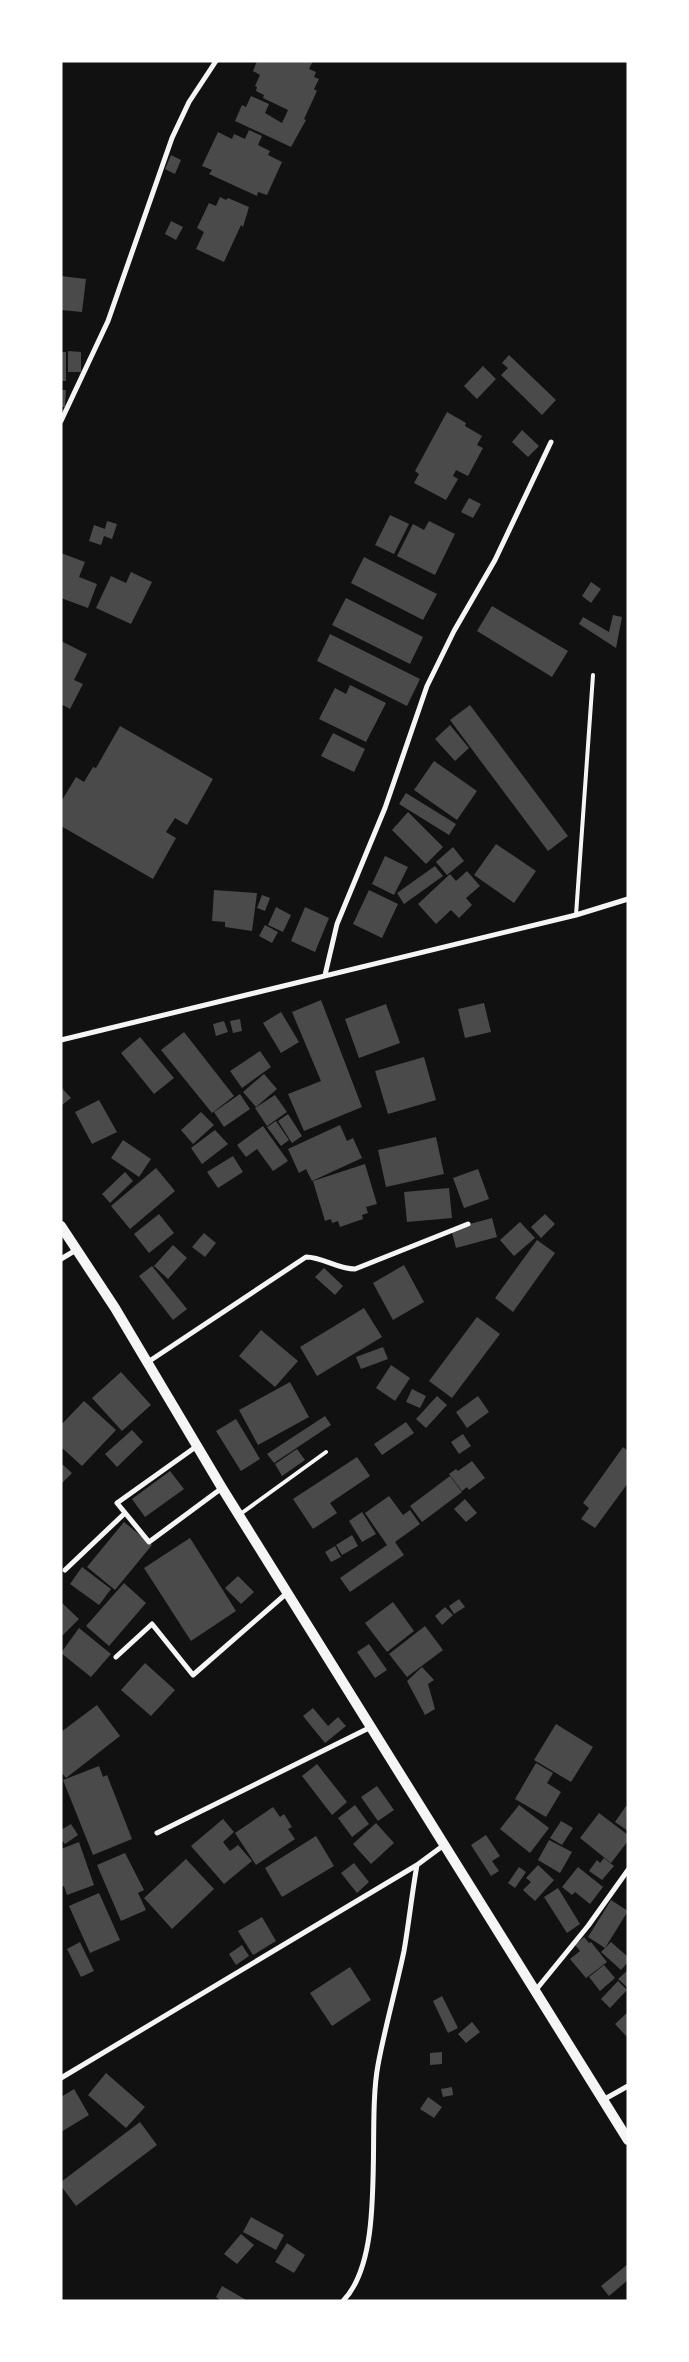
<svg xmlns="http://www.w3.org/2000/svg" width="689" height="2362" font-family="'PT Sans Narrow',sans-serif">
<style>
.building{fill:#4a4a4a}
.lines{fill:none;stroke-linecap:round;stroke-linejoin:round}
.service{stroke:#f5f5f5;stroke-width:4}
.minor{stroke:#f5f5f5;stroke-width:5}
.secondary{stroke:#f5f5f5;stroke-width:10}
</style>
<rect width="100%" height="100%" fill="#111"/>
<path class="building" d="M257 61H313L309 69 316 72 314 77 319 79 314 89 317 91 304 119 306 120 291 147 235 121 242 105 246 107 251 96 269 104 265 113 282 123 288 110 263 98 264 95 256 91 257 87 255 86 260 75 253 71Z
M249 130 262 136 258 145 270 151 268 155 282 162 267 195 258 192 257 196 209 174 212 170 202 166 218 132 232 139 234 134 245 139Z
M171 155 181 160 175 174 165 169Z
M220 197 226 200 228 198 249 207 243 227 241 225 224 262 196 249 204 232 197 228 209 203 216 206Z
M171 221 183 227 176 240 165 234Z
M61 276 86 279 82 312 61 310Z
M68 351 81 352V372H68Z
M61 352H66V381H61Z
M509 355 556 400 542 415 501 375 508 368 502 363Z
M483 366 496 379 477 399 464 386Z
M61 390H66L65 407H61Z
M447 412 466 423 465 426 482 436 477 445 483 448 468 476 456 470 453 476 458 479 446 500 414 483 419 474 415 471Z
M522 430 539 446 528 457 512 442Z
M469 498 481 504 473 518 461 512Z
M390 515 409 524 394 554 375 545Z
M107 521 117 524 112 539 104 536 101 545 89 541 94 525 105 529Z
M429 521 455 534 435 575 397 556 413 524 424 530Z
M61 553 85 562 79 577 97 584 88 608 61 598Z
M364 557 437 594 423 620 351 583Z
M131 572 152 582 131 624 96 608 111 576 126 583Z
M591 582 601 589 591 603 582 596Z
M346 598 423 637 410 664 332 625Z
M492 606 568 651 552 677 477 631Z
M613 615 622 617 616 648 579 624 583 617 609 632Z
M330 634 420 679 407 706 317 661Z
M61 641 87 654 74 680 83 684 70 709 61 704Z
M350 685 386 703 366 742 319 719 335 688 346 694Z
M470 705 568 836 548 851 450 720Z
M450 725 469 748 455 761 435 739Z
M120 726 213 779 187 825 175 818 166 832 176 838 153 879 61 826V802L76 777 84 782 93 767 96 768Z
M333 733 365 749 354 772 321 756Z
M434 761 477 791 457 820 414 790Z
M406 793 456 824 449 835 399 804Z
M408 812 443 847 426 864 392 830Z
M496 844 536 871 514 903 474 875Z
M453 847 464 861 447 875 436 862Z
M385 856 408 867 394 895 372 884Z
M435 866 443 876 404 904 397 893Z
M467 871 480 886 466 898 472 905 459 918 451 910 436 924 418 904 450 874 456 881Z
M214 890 257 893 252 931 225 927V922L212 921Z
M369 890 398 904 382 938 353 924Z
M262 895 270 898 265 911 257 908Z
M276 907 291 915 283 932 268 925Z
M305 907 329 918 315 952 291 941Z
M265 925 278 932 272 943 259 936Z
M321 1000 362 1107 304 1131 288 1094 321 1081 292 1012Z
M484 1003 491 1032 465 1038 458 1009Z
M386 1004 400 1043 359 1058 345 1019Z
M281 1012 299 1042 281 1053 263 1023Z
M240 1019 242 1031 233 1033 230 1021Z
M224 1021 228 1032 216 1036 213 1024Z
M184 1032 234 1096 212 1113 161 1050Z
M140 1037 174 1078 154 1094 121 1053Z
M260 1051 271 1067 242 1088 230 1071Z
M424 1057 436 1100 388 1114 375 1071Z
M264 1074 277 1089 256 1107 243 1092Z
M61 1087 71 1098 62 1105 61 1104Z
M240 1094 250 1109 224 1127 214 1112Z
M275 1095 287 1112 267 1126 255 1108Z
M99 1100 117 1132 92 1144 75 1112Z
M201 1112 214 1125 193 1144 181 1130Z
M288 1114 302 1136 292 1143 278 1121Z
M276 1121 289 1140 281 1146 267 1127Z
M340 1125 347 1141 353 1138 362 1158 312 1181 306 1169 299 1173 288 1149Z
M263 1126 288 1161 273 1171 257 1149 246 1157 237 1145Z
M215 1130 228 1144 202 1164 191 1148Z
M436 1137 444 1174 386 1187 378 1150Z
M123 1140 151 1159 139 1177 111 1158Z
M233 1156 243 1172 218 1188 207 1172Z
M365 1164 377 1204 366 1207 368 1213 362 1215 363 1219 340 1227 338 1221 332 1223 331 1219 325 1221 313 1181Z
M156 1168 175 1191 130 1229 111 1206Z
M478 1169 489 1199 464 1208 453 1178Z
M125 1172 133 1181 110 1203 102 1194Z
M449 1188 452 1218 407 1222 404 1192Z
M159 1214 174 1233 149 1253 134 1234Z
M545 1214 555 1224 541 1238 531 1227Z
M492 1218 497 1237 456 1248 451 1229Z
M520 1222 535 1238 514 1256 500 1240Z
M204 1233 216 1243 205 1257 192 1247Z
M537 1240 555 1253 513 1312 495 1298Z
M173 1245 187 1258 168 1279 154 1266Z
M404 1265 424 1302 393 1320 373 1283Z
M152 1266 187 1309 173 1320 139 1276Z
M324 1268 343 1286 335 1295 315 1277Z
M364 1308 382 1337 317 1376 300 1347Z
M477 1317 500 1334 452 1398 429 1381Z
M261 1330 298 1361 275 1387 239 1356Z
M383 1347 388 1359 361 1369 356 1357Z
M391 1365 410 1378 395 1401 376 1388Z
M121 1372 151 1405 122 1431 92 1398Z
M290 1382 309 1417 258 1445 239 1410Z
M412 1389 426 1396 420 1408 406 1402Z
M437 1396 447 1405 426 1428 416 1419Z
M478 1396 489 1412 467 1428 456 1412Z
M84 1401 116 1430 82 1466 61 1447V1425Z
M325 1416 331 1425 274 1463 267 1454Z
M236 1419 260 1459 241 1471 216 1431Z
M406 1422 414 1433 382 1455 374 1444Z
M132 1430 143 1442 117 1467 105 1454Z
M463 1434 471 1446 459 1454 451 1442Z
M623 1447 628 1451V1483L595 1528 581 1519 589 1508 583 1503Z
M297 1449 305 1460 282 1476 275 1464Z
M357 1457 370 1476 330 1503 337 1513 313 1529 293 1499Z
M472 1461 485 1478 469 1490 467 1487 462 1491 449 1474 456 1469 458 1471Z
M61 1463 72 1473 62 1483 61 1482Z
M170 1471 184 1489 145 1517 132 1499Z
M450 1476 462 1492 422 1522 410 1506Z
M389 1496 403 1515 410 1510 420 1524 395 1542 404 1555 350 1592 340 1578 387 1545 365 1513Z
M465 1499 477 1513 466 1522 454 1509Z
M362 1512 376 1534 362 1542 349 1521Z
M124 1522 152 1545 115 1590 87 1567Z
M352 1535 358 1546 342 1555 336 1545Z
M190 1538 236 1611 191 1641 144 1568Z
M335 1546 341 1557 331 1562 325 1552Z
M82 1567 111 1589 99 1605 70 1584Z
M238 1576 254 1592 241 1604 225 1588Z
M124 1583 146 1603 109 1646 86 1626Z
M459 1599 465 1607 454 1614 449 1606Z
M61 1602 79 1619 61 1637Z
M393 1602 414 1631 387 1652 365 1623Z
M445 1607 453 1615 442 1625 435 1616Z
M425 1626 443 1650 407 1677 389 1654Z
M79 1628 111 1654 91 1677 61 1653Z
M369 1644 387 1670 375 1678 357 1652Z
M145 1663 175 1690 151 1716 121 1690Z
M422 1667 434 1680 428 1684 435 1709 425 1715 407 1681Z
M97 1705 120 1736 66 1778 61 1772V1732Z
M313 1708 328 1726 338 1717 346 1726 325 1743 303 1716Z
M556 1724 593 1747 571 1782 534 1760Z
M536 1763 553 1773 547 1783 561 1792 546 1817 515 1799Z
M317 1764 347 1802 332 1815 302 1776Z
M99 1766 103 1777 107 1775 132 1839 93 1855 63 1780Z
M377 1786 394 1810 378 1821 361 1797Z
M355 1805 369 1824 352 1837 338 1818Z
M519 1805 549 1828 530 1853 500 1829Z
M626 1806 628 1807V1831L615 1822Z
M273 1807 280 1817 284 1814 292 1827 288 1829 295 1839 256 1865 235 1833Z
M599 1813 628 1835V1841L611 1863 580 1838Z
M223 1819 234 1832 223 1842 230 1851 238 1845 252 1861 224 1884 191 1846Z
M561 1821 573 1828 562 1845 550 1838Z
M376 1823 394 1843 371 1864 353 1844Z
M71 1824 78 1835 65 1844 61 1839V1830Z
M486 1835 500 1856 492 1861 499 1871 491 1876 471 1845Z
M316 1836 334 1866 282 1897 265 1868Z
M549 1840 572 1852 560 1873 538 1860Z
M79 1842 94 1885 67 1895 64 1886 61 1887V1849Z
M125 1853 144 1890 138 1893 146 1910 121 1921 97 1865Z
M604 1858 614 1866 602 1880 589 1871 597 1860 600 1863Z
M186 1859 214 1889 172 1929 144 1898Z
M354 1863 369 1882 357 1893 341 1873Z
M538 1865 554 1880 535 1901 523 1890 531 1882 526 1878Z
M519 1867 526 1872 515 1888 508 1883Z
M578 1867 603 1887 590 1904 575 1892 572 1895 562 1887Z
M558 1888 580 1924 567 1933 544 1897Z
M99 1893 120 1940 90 1953 69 1906Z
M611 1900 628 1911 605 1948 588 1937Z
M262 1917 276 1941 253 1955 238 1931Z
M584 1937 589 1943 591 1942 607 1962 586 1978 570 1959 580 1951 575 1945Z
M80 1942 94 1971 81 1977 67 1949Z
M611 1942 628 1957V1962L621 1970 601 1952Z
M242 1945 249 1956 236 1965 229 1954Z
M604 1965 615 1978 600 1991 589 1977Z
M350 1967 371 2000 332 2026 310 1993Z
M628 1970V1988L618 1979Z
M618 1981 627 1990 610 2008 601 1999Z
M442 1996 458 2028 448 2033 433 2001Z
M628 2012V2038L615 2024Z
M472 2022 480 2032 466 2043 458 2034Z
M442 2052V2064L430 2065V2053Z
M106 2073 145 2107 126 2128 88 2095Z
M452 2087 453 2095 443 2097 441 2089Z
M74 2089 89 2115 61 2132V2097Z
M428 2097 442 2107 434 2118 420 2109Z
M140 2122 157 2145 76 2206 61 2186V2182Z
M251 2217 284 2235 276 2250 243 2232Z
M241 2234 254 2245 237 2264 224 2254Z
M287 2243 305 2255 294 2273 275 2262Z
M628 2264V2280L609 2296 601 2286Z
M222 2286 248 2301H221L216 2297Z"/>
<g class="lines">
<path class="service" d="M576 915 593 675
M239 1515 326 1452"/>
<path class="minor" d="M61 421 108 321 172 138 189 102 216 61
M325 975 337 924 385 808 427 686 454 631 495 560 551 442
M61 1040 576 915 628 899
M61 1259 76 1250
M148 1362 306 1257C323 1257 337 1269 355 1269L468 1224
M197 1446 117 1503 149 1542 222 1488
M65 1570 125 1513
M116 1657 152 1624 193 1675 287 1593
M157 1833 371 1727
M535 1991 588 1926 628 1870
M61 2078 417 1865 444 1845
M603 2100 628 2086
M343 2301C388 2255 366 2128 378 2065 385 2027 396 1989 404 1951 409 1922 412 1893 417 1865"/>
<path class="secondary" d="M61 1226 115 1308 222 1488 628 2140"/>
</g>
<rect width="689" height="2362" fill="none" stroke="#ffffff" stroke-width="125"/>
</svg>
